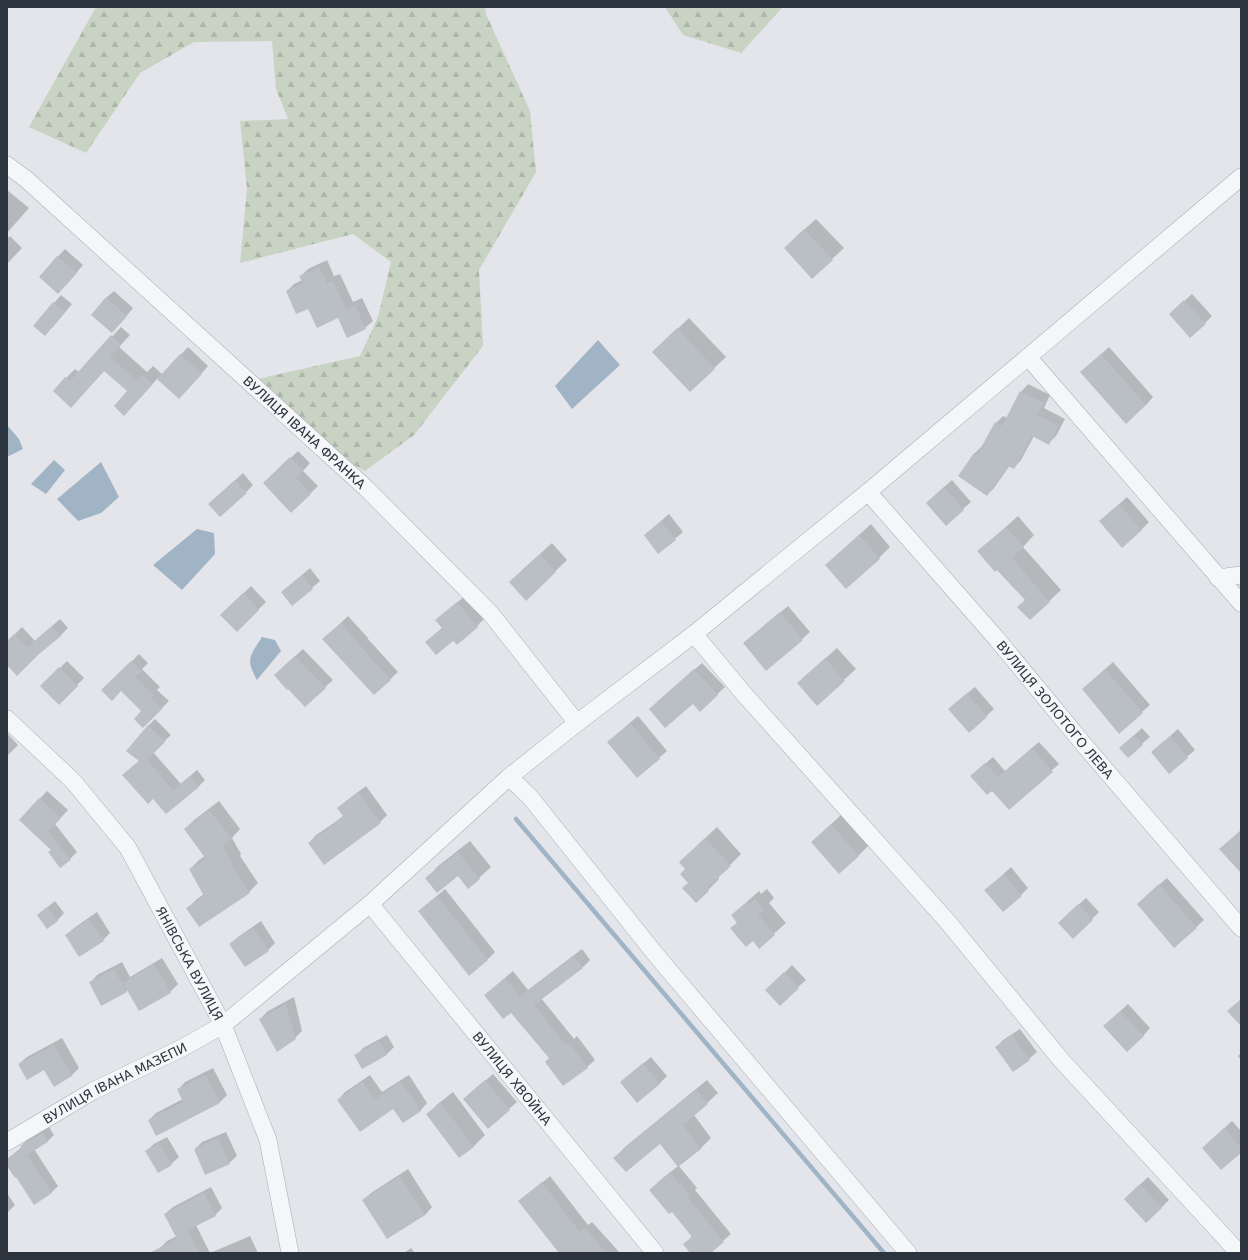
<svg xmlns="http://www.w3.org/2000/svg" width="1248" height="1260" font-family="'DejaVu Sans',sans-serif">
<style>
.forest{fill:url(#forest-firs)}
.water{fill:#a1b4c6}
.shadow{fill:#0003}
.lines{fill:none;stroke-linecap:round;stroke-linejoin:round}
.stream{stroke:#a1b4c6;stroke-width:4.5}
.building{fill:#babfc6}
.minor-casing{stroke:#a8acb4;stroke-width:18}
.minor{stroke:#f5f6f8;stroke-width:17}
.labels{text-anchor:middle;stroke-width:3;stroke-linejoin:round;paint-order:stroke}
.street-label{font-size:13px;fill:#2c3440;stroke:#f2f4f7}
</style>
<defs>
<pattern id="forest-firs" width="22" height="20" patternUnits="userSpaceOnUse"><rect width="22" height="20" fill="#c8d3c4"/><path d="M5 1l3.5 6h-7zM16 11l3.5 6h-7z" fill="#acb6a9"/></pattern>
</defs>
<rect width="100%" height="100%" fill="#e3e5ea"/>
<path class="forest" d="M96 7H485L486 14 530 111 536 172 479 270 483 346 414 435 365 471 309 440 249 381 360 356 378 317 391 262 353 234 240 263 247 189 240 121 288 119 276 89 272 41 194 42 140 73 86 153 29 127Z
M665 7H783L741 53 683 35Z"/>
<path class="water" d="M598 340 620 365 572 409 555 386Z
M7 425 19 439 23 449 7 457Z
M54 460 65 470 46 494 31 484Z
M101 462 119 497 101 513 78 521 57 499Z
M197 529 214 533 215 554 182 590 153 565Z
M262 637 275 640 281 651 257 680C245 659 250 656 262 637Z"/>
<path class="shadow" d="M7 190 29 208 7 233Z
M816 219 844 248 832 259 796 237Z
M10 236 22 248 7 264V239Z
M65 249 83 265 66 285 40 276Z
M327 260 334 276 340 274 353 302 362 298 373 321 365 328 338 317 309 307 287 291 294 284 302 280 301 276 308 269Z
M114 291 133 308 120 324 106 298Z
M1192 294 1212 316 1205 323 1178 307Z
M61 295 72 304 52 328 34 326Z
M689 318 726 357 690 391 665 341Z
M121 327 130 335 119 347 147 372 153 366 162 374 188 347 208 366 187 390 158 378 133 405 129 391 105 370 80 397 66 378 75 369 79 372Z
M1109 347 1153 397 1146 405 1089 365Z
M1028 384 1050 395 1044 408 1065 419 1056 436 1049 443 1034 436 1021 460 1014 468 1010 465 994 488 987 495 974 454 982 446 983 447 996 423 1003 416 1008 418 1021 392Z
M298 451 310 463 303 471 318 486 291 512 264 483Z
M243 473 253 485 246 492 217 497Z
M952 480 971 502 946 524 935 495Z
M1127 497 1149 522 1141 530 1100 521Z
M669 514 683 532 659 552 645 535Z
M1018 516 1034 535 1023 547 1061 590 1030 619 1026 600 979 551Z
M871 524 890 547 879 558 826 565Z
M552 543 567 560 526 599 521 571Z
M310 568 320 581 293 604 282 592Z
M251 586 266 602 237 631 221 615Z
M465 596 484 619 477 626 453 639 427 642 443 627 444 613Z
M788 606 810 632 802 639 744 643Z
M348 616 368 638V639L398 672 374 694 331 632Z
M60 619 68 628 60 636 7 664V642L22 627 35 641Z
M837 648 856 669 817 704 798 683Z
M303 649 333 680 305 705 282 668Z
M139 654 148 663 142 669 160 687 157 690 169 701 143 727V711L121 690H103Z
M67 661 84 678 59 703 42 686Z
M1113 662 1150 705 1119 732 1083 689Z
M702 663 725 687 700 710 693 703 657 702Z
M975 687 994 709 969 732 957 702Z
M638 716 667 751 637 777 616 735Z
M155 719 171 735 153 752 181 784 197 770 205 780 198 787 153 798 131 768 140 760 148 726Z
M1142 728 1150 737 1128 756V741Z
M1178 729 1195 750 1169 772 1152 752Z
M7 733 18 745 7 756Z
M1039 742 1059 764 1009 808 979 769 993 757 1005 771Z
M366 786 387 815 380 822 309 843 316 835 337 821 344 815 338 808 346 801Z
M47 791 68 810 55 824 77 852 70 859 52 849 20 820Z
M219 801 240 829 232 838 241 854 240 856 258 883 249 892 188 908 197 899 204 894 190 869 199 860 205 856 185 829 194 820Z
M842 814 870 844 858 856 812 842Z
M717 827 741 854 718 877 719 879 708 890 689 883 687 869 680 862Z
M470 841 491 867 479 878 458 875 427 878 438 866Z
M1011 867 1028 888 1021 895 986 890Z
M1167 878 1204 920 1174 947 1146 896Z
M445 889 495 952 487 960 419 911Z
M767 889 774 898 769 903 786 923 759 947 753 940 732 928 738 922 732 915 759 891 761 894Z
M1086 898 1099 912 1092 919 1059 923Z
M55 901 64 913 57 921 38 915Z
M97 912 110 933 103 940 66 935 74 928Z
M261 921 275 943 268 950 230 944 238 937Z
M582 949 590 960 583 967 541 998 574 1039 577 1036 595 1060 587 1067 563 1085 550 1058 511 1011 485 995 513 971 528 990Z
M162 958 178 984 170 992 140 1010 128 990 126 991 90 983 97 975 122 962 130 977Z
M792 965 806 980 798 987 774 983Z
M294 997 302 1031 295 1038 260 1019 268 1011Z
M1128 1004 1150 1028 1143 1036 1112 1019Z
M1020 1029 1037 1052 1029 1059 996 1048 1003 1040Z
M387 1035 394 1047 387 1054 363 1068 356 1056 363 1048Z
M62 1038 79 1068 72 1075 54 1085 44 1069 19 1064 27 1057Z
M1241 1053V1060L1238 1056Z
M651 1057 667 1076 659 1084 621 1082Z
M213 1068 227 1095 220 1102 157 1135 149 1120 156 1113 183 1099 178 1090 185 1082Z
M493 1074 517 1102 488 1127 472 1092Z
M370 1075 382 1092 409 1075 427 1103 420 1111 338 1100 345 1092Z
M707 1080 718 1093 694 1115 711 1138 700 1149 678 1165 697 1188 695 1190 731 1234 709 1253H692L685 1244 692 1236 657 1183 678 1166 660 1143 615 1158 625 1147Z
M453 1092 485 1135 474 1146 460 1157 427 1114 439 1103Z
M1232 1121 1241 1131V1151L1210 1141Z
M49 1127 54 1135 48 1141 34 1149 58 1186 51 1193 17 1176 7 1164V1159L22 1147 21 1146 28 1139Z
M226 1132 237 1156 229 1163 195 1149 202 1142Z
M167 1137 179 1157 171 1164 146 1151 154 1144Z
M408 1169 432 1207 425 1215 387 1238 363 1200 371 1193Z
M550 1176 588 1225 592 1222 620 1253H560L520 1201Z
M1148 1177 1169 1200 1161 1208 1133 1191Z
M211 1187 222 1208 215 1215 196 1225 210 1253 250 1236 258 1253H163L160 1248 167 1241 177 1236 165 1214 173 1207Z
M7 1193 15 1205 7 1213Z
M411 1248 415 1253H404Z"/>
<g class="lines">
<path class="stream" d="M516 819 884 1253"/>
</g>
<path class="building" d="M804 229 833 260 812 279 784 248Z
M57 256 77 273 58 294 39 277Z
M319 267 327 283 333 281 346 309 355 305 366 329 347 338 338 318 317 328 308 309 296 314 286 291 303 283 299 276Z
M106 297 127 316 112 333 91 315Z
M1184 300 1206 324 1190 338 1169 314Z
M53 302 65 312 45 336 33 326Z
M677 328 715 369 690 392 652 352Z
M111 335 121 345 110 357 137 381 143 375 153 384 124 416 114 406 127 391 104 371 71 408 53 391 65 377 70 381Z
M180 354 202 374 179 399 157 379Z
M1101 354 1146 405 1126 424 1080 372Z
M1020 391 1044 403 1037 415 1058 426 1049 445 1032 436 1014 469 1008 466 987 496 958 476 974 453 977 455 995 422 1002 426Z
M290 457 303 471 296 478 311 494 291 513 263 483Z
M235 480 247 493 220 517 208 504Z
M944 487 964 510 946 526 926 503Z
M1119 504 1142 530 1122 548 1099 521Z
M661 521 676 540 658 554 644 535Z
M1006 527 1024 547 1012 558 1050 602 1030 620 1017 607 1025 600 997 570 995 572 977 551Z
M859 535 880 559 846 589 825 565Z
M540 554 556 572 526 601 509 582Z
M302 575 313 589 292 606 281 592Z
M243 593 259 610 237 632 220 615Z
M457 602 478 627 457 645 453 641 436 655 425 642 442 628 435 620Z
M780 612 803 640 766 671 743 643Z
M341 623 362 647H361L391 680 374 695 322 639Z
M52 626 61 636 38 655 17 676 7 665V641L14 634 27 647Z
M295 656 326 688 305 707 288 689 287 690 274 675Z
M825 658 845 681 817 706 797 683Z
M131 661 142 671 135 677 154 695 151 698 162 709 143 728 134 719 141 711 121 691 112 701 101 690Z
M59 667 78 686 59 705 40 686Z
M694 669 718 695 700 712 693 704 665 728 649 709Z
M1105 669 1143 713 1119 734 1082 689Z
M967 693 987 717 969 733 948 709Z
M630 723 660 759 637 778 607 742Z
M148 725 165 742 147 760 173 790 190 776 199 787 166 814 153 799 148 804 122 775 139 761 126 751Z
M1134 735 1143 745 1128 758 1119 748Z
M1170 736 1188 758 1169 774 1151 752Z
M1032 748 1053 772 1009 810 992 791 987 795 970 776 985 763 998 777Z
M358 792 381 823 324 865 308 843 335 824 334 823 343 816 337 808Z
M39 798 61 818 48 832 71 860 60 868 48 852 51 850 19 820Z
M209 810 232 839 223 846 233 864 231 865 250 893 199 927 186 908 204 896 189 869 206 859 184 829Z
M831 824 859 856 839 874 811 842Z
M1241 830V873L1219 849Z
M705 838 731 866 707 888 709 891 696 903 682 888 688 883 680 874 685 869 679 862Z
M458 852 480 879 468 889 458 876 437 893 425 878Z
M1004 874 1022 896 1003 912 984 890Z
M1159 884 1197 928 1174 948 1137 904Z
M437 896 488 960 469 976 418 911Z
M755 899 764 910 758 914 775 935 759 949 753 941 746 947 730 928 737 923 731 915 747 902 749 904Z
M1078 904 1093 920 1073 939 1058 923Z
M47 907 58 921 47 929 37 915Z
M89 919 104 941 79 957 65 935Z
M253 928 269 951 245 967 229 944Z
M574 956 583 968 534 1005 566 1045 569 1043 588 1068 563 1086 545 1062 549 1058 511 1013 503 1019 484 995 505 978 520 997Z
M154 964 171 993 139 1011 123 983Z
M114 969 127 992 101 1006 89 982Z
M784 972 799 988 780 1006 765 990Z
M1241 999V1026L1227 1011Z
M286 1004 296 1039 277 1052 259 1019Z
M1120 1011 1144 1036 1127 1052 1103 1026Z
M1012 1035 1030 1060 1013 1072 995 1047Z
M379 1041 387 1055 362 1069 354 1055Z
M54 1045 72 1076 54 1087 44 1070 27 1080 18 1064Z
M643 1063 660 1084 637 1103 620 1082Z
M206 1075 220 1103 156 1136 148 1120 183 1102 177 1089Z
M485 1080 510 1110 488 1129 463 1099Z
M362 1082 375 1099 401 1082 421 1111 403 1123 393 1109 360 1132 337 1100Z
M696 1090 708 1104 683 1125 701 1149 678 1167 660 1144 626 1172 613 1158Z
M441 1103 474 1147 459 1158 426 1114Z
M1224 1128 1241 1147V1153L1221 1170 1202 1148Z
M43 1133 48 1142 27 1155 52 1193 34 1205 16 1177 15 1178 7 1166V1159L22 1149 20 1146Z
M218 1138 230 1164 205 1175 194 1149Z
M159 1143 172 1165 158 1173 145 1151Z
M670 1172 690 1196 688 1198 724 1242 711 1253H690L683 1244 692 1237 672 1212 669 1214 649 1190Z
M400 1176 425 1215 387 1239 362 1200Z
M542 1182 580 1232 585 1228 606 1253H559L518 1201Z
M1140 1184 1162 1208 1146 1223 1124 1199Z
M204 1193 216 1216 188 1230 199 1253H149L177 1239 164 1214Z"/>
<g class="lines">
<g class="minor-casing">
<g id="minor">
<path id="s1" d="M7 165 26 179 366 488 491 614 577 723"/>
<path d="M1028 357 1241 603"/>
<path id="s2" d="M868 492 996 638 1085 746 1241 928"/>
<path d="M1218 578 1241 575"/>
<path d="M694 634 744 694 947 921 1062 1061 1239 1253"/>
<path id="s3" d="M7 719 73 781 128 848 223 1025 268 1140 290 1253"/>
<path d="M509 777 530 797 656 955 908 1253"/>
<path id="s4" d="M370 904 655 1253"/>
<path id="s5" d="M7 1142 93 1091 182 1048 223 1025 370 904 509 777 577 723 694 634 868 492 1241 177"/>
</g>
</g>
<use href="#minor" class="minor"/>
</g>
<g class="labels">
<g class="street-label">
<text dy="5" stroke="none"><textPath href="#s1" startOffset="400">ВУЛИЦЯ ІВАНА ФРАНКА</textPath></text>
<text dy="5" stroke="none"><textPath href="#s2" startOffset="287">ВУЛИЦЯ ЗОЛОТОГО ЛЕВА</textPath></text>
<text dy="5" stroke="none"><textPath href="#s3" startOffset="308">ЯНІВСЬКА ВУЛИЦЯ</textPath></text>
<text dy="5" stroke="none"><textPath href="#s4" startOffset="225">ВУЛИЦЯ ХВОЙНА</textPath></text>
<text dy="5" stroke="none"><textPath href="#s5" startOffset="123">ВУЛИЦЯ ІВАНА МАЗЕПИ</textPath></text>
</g>
</g>
<rect width="1248" height="1260" fill="none" stroke="#2c3440" stroke-width="16"/>
</svg>
